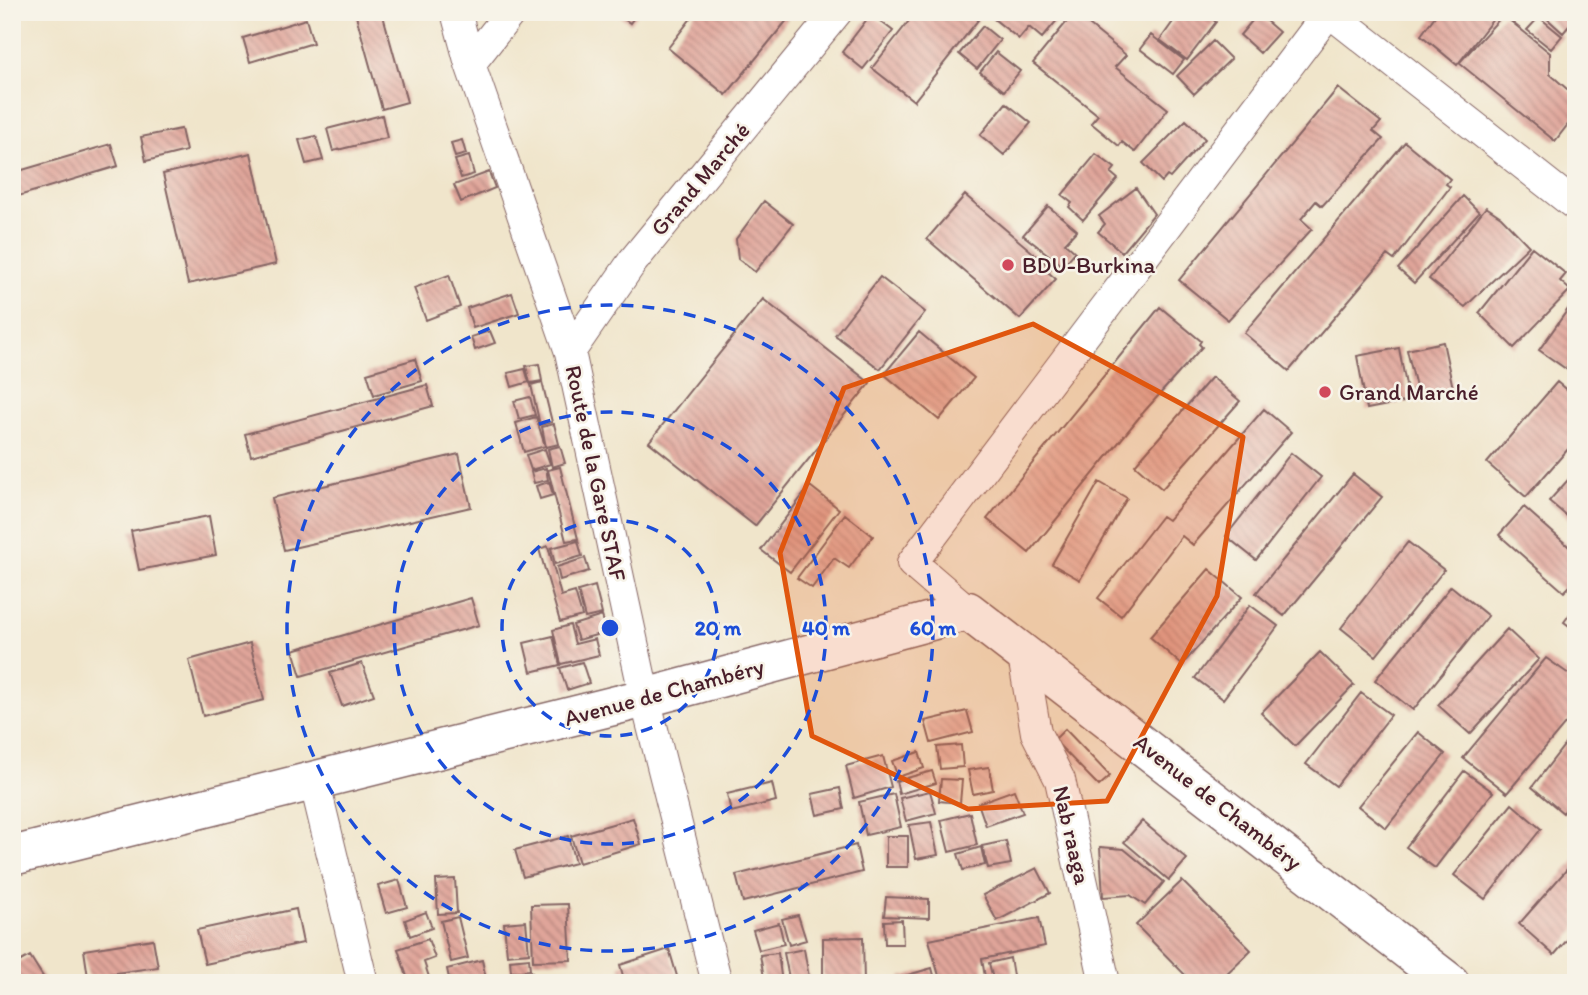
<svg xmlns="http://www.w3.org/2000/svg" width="1588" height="995" font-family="Itim,sans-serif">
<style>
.building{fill:url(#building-back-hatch)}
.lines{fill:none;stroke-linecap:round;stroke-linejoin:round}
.street-casing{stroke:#846463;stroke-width:32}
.secondary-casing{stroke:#846463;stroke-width:41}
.street{stroke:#fff;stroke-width:30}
.secondary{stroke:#fff;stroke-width:38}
.marked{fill:#e0560e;fill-opacity:0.2;stroke:#e0560e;stroke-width:5;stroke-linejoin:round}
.ring{fill:none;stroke:#1d4ed8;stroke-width:3.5;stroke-dasharray:12 9}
.poi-dot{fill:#d1495b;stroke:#f7f3e8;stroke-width:2.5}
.labels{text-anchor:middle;stroke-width:5;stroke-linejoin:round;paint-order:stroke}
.street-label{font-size:23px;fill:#4a1f2b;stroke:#f7f3e8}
.poi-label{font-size:23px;fill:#4a1f2b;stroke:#f7f3e8;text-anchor:start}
.centre{fill:#1d4ed8;stroke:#f7f3e8;stroke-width:3.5}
.ring-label{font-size:21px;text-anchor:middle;font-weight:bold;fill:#1d4ed8;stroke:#f7f3e8;stroke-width:5;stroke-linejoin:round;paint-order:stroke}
</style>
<defs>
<pattern id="building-back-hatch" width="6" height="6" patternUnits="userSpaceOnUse" patternTransform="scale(1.75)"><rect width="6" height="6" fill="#e0a59a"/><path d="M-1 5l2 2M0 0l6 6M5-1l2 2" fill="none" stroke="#b8867e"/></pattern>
</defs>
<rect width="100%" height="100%" fill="#f7f3e8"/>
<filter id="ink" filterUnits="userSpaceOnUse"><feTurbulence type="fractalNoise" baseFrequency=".0143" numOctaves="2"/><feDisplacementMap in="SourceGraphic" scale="14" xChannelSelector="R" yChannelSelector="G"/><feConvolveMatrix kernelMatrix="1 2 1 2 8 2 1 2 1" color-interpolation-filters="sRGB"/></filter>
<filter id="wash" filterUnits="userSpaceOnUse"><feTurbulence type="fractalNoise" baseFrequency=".00686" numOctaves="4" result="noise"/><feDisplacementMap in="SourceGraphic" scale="28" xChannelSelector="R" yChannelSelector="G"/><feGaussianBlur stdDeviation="1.57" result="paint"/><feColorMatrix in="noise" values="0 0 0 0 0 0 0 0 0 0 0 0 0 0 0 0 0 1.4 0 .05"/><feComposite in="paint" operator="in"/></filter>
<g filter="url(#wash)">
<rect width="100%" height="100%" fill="#f0e5cb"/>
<g id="blocks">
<path class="building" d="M355 12H382L407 102 382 109Z
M614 12H638L630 23Z
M696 12H780L788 19 726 95 668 48Z
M916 12H969L978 20 914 101 872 68Z
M999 12H1064L1042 38 1029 27 1019 39 994 19Z
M1180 12H1203L1216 22 1187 60 1160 40Z
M1438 12H1495L1497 14 1457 65 1421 35Z
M1543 12H1568L1575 19 1563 33 1542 14Z
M1074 13 1126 55 1115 67 1168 109 1135 152 1122 142 1119 146 1091 123 1098 115 1033 63Z
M871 14 893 31 863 69 842 52Z
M1258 14 1279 32 1260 53 1240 35Z
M1503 15 1550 53V74L1576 97V114L1555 141 1459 63Z
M1539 17 1562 36 1551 49 1527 30Z
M306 19 313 43 250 62 243 38Z
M983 26 1000 40 977 69 959 54Z
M1151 35 1184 60 1173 74 1140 49Z
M1213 41 1231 59 1194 94 1177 76Z
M996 52 1020 71 1004 91 980 72Z
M1338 88 1381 122 1373 131 1383 139 1322 206 1316 201 1301 219 1312 229 1228 320 1179 280Z
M1006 103 1031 123 1004 155 980 135Z
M382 115 387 138 333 151 327 129Z
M1186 120 1205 139 1170 178 1167 176 1162 182 1143 163Z
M181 129 186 151 146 161 141 137Z
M316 136 323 160 306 164 299 140Z
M462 140 466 154 455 157 451 143Z
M1405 142 1450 179 1446 184 1450 187 1394 260 1387 255 1289 371 1244 333Z
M111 144 118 166 12 198V173Z
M251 153 276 264 188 284 163 174Z
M1096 154 1115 168 1111 173 1118 179 1083 220 1069 207 1072 203 1062 195Z
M469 156 474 174 461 178 455 160Z
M489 172 495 188 461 202 454 185Z
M1136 188 1154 214 1122 252 1098 232 1105 224 1099 216Z
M965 195 1051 268 1048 272 1056 279 1020 319 927 239Z
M1463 196 1479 212 1414 283 1398 269Z
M764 201 793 224 755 272 738 259 736 239Z
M1048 206 1077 230 1065 243 1075 252 1063 266 1023 235Z
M1486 207 1501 217 1529 246 1465 307 1429 279Z
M1532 247 1566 274 1560 281 1570 290 1514 348 1479 313Z
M449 275 460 307 426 320 414 288Z
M880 277 925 312 880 369 835 335Z
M512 293 519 313 473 328 467 308Z
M1576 298V376L1539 350Z
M763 299 870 383 755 526 649 442Z
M1160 307 1201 341 1199 344 1202 347 1141 415 1029 553 987 519Z
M490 331 495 343 475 350 471 337Z
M919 332 974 378 939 420 884 374Z
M1443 342 1453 388 1418 395 1407 350Z
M1399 348 1409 401 1367 409 1357 356Z
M415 359 422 381 374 395 367 373Z
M539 364 542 381 530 383 526 366Z
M525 369 529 382 512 387 508 373Z
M1212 377 1240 401 1162 489 1135 465Z
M542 382 552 422 540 425 531 385Z
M1557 382 1576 398V440L1526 497 1487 463Z
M427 385 433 406 251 456 245 434Z
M530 397 535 415 519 419 514 401Z
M1264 409 1291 432 1193 545 1182 536 1121 616 1098 598 1162 516 1168 520Z
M536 417 545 446 524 452 516 423Z
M554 424 559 444 546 447 542 427Z
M560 446 565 463 552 467 548 449Z
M545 449 550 464 531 470 526 455Z
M1291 453 1321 477 1256 560 1226 536Z
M459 454 471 507 284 550 272 498Z
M560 467 578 539 566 541 548 470Z
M546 468 548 480 534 483 531 472Z
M1576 471V524L1549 501Z
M1353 474 1382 497 1284 616 1256 593Z
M549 482 553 495 540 499 536 486Z
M1099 482 1127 498 1080 580 1052 564Z
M810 486 839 509 790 572 761 550Z
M1524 507 1576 553V580L1564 592 1499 535Z
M845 514 873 536 849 568 834 558 812 588 797 578Z
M209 516 216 555 139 570 131 531Z
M578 541 582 556 555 564 551 548Z
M1408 542 1444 570 1376 656 1341 628Z
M548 546 561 596 575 592 582 616 560 622 539 549Z
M585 558 589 571 560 580 557 567Z
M1209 569 1242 597 1182 665 1150 637Z
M595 586 602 614 585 618 578 591Z
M1451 586 1488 616 1413 710 1375 680Z
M471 598 479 625 301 676 293 650Z
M1250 605 1278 626 1223 699 1195 678Z
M1576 606V631L1564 622Z
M602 616 607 632 578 640 573 625Z
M570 625 575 644 595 639 599 655 561 664 553 630Z
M1507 629 1539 659 1470 734 1438 705Z
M553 636 560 665 531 672 524 643Z
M250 643 264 700 203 716 189 660Z
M1320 652 1354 685 1295 746 1261 713Z
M1546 658 1576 679V711L1507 793 1463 758Z
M582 662 589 683 567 690 560 668Z
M362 663 374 695 342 706 330 673Z
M1361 693 1391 715 1336 786 1306 764Z
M967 711 973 732 931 743 925 721Z
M1065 729 1110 776 1099 786 1054 740Z
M1576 730V797L1563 813 1532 787Z
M1418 732 1445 754 1386 828 1358 806Z
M961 745 963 767 940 769 937 747Z
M919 752 924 768 898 777 892 761Z
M883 756 891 787 854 798 846 766Z
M989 767 993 790 973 794 968 770Z
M932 771 936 783 899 794 896 781Z
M1464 771 1493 792 1435 868 1406 847Z
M941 779 962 780 960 803 939 801Z
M772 783 776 801 731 812 727 794Z
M840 788 844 809 817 815 812 794Z
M1014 790 1023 813 986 826 978 803Z
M930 791 936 813 906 821 900 798Z
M894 794 901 827 866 835 859 802Z
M1512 804 1541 829 1485 899 1454 875Z
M970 813 977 845 949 852 941 820Z
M633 818 641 844 579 863 571 836Z
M1142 821 1187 859 1169 880 1124 842Z
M931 822 938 855 916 859 909 825Z
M568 836 575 863 523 877 515 850Z
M886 836H908V867H886Z
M1006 841 1011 864 988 868 982 846Z
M856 845 862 872 743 902 736 875Z
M981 847 985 865 963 870 958 854Z
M1100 847 1124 849 1164 882 1145 905 1130 895 1103 897Z
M1576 859V930L1554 955 1519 924Z
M1037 868 1050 893 997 921 983 895Z
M455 879 457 913 438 914 436 880Z
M399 880 407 907 386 913 378 886Z
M1182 881 1251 950 1217 983H1193L1136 925Z
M886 897 929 899V918L884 916Z
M568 904 571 960 533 961 531 905Z
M296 909 303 943 205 964 197 930Z
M426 912 432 928 410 936 405 920Z
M798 915 806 940 789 945 782 919Z
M458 917 468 958 451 962 441 921Z
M1039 918 1045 946 982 959 986 983H962L961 978 941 983 929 940Z
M902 920 903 944H885L884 921Z
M526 921 529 953 507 955 504 923Z
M779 923 784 944 759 950 753 930Z
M863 937 864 983H823V938Z
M153 939 158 967 88 977 84 950Z
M428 939 435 958 424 962 430 980 409 983 398 949Z
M669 949 679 983H625L620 965Z
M804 949 810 983H790L784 953Z
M778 953 782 983H765L760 955Z
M30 956 45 980 40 983H12V966Z
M529 958 530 970 511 972 510 960Z
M1010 958 1014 982 994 983 989 963Z
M482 960 487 983H450L447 969Z
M932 968 936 983H903L901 977Z
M532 972 535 983H513L512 979Z"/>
</g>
</g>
<g filter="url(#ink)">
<use href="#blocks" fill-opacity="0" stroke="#846463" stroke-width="2"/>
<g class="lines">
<g class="street-casing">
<path id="street" d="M456 12 470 64 570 352 645 698 717 983
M1329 12 1576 206
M470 64 511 12
M570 352 633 261 837 12
M968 611 912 563 1329 12
M1022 650 1036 733 1060 780 1105 983
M314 780 363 983"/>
</g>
<g class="secondary-casing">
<path id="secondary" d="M12 856 645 698 968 611 1450 983"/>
</g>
<use href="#street" class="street"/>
<use href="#secondary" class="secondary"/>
</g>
</g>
<path class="marked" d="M1033 324 1243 437 1217 596 1107 801 968 809 812 736 780 553 844 388Z"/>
<g class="ring">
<circle cx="610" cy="628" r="108"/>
<circle cx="610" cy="628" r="216"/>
<circle cx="610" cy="628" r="323"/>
</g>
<g class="poi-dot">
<circle cx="1008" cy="265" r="7"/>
<circle cx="1325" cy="392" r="7"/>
</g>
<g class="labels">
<g class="street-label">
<text transform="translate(700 179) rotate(-50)" y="8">Grand Marché</text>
<text transform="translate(596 473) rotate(78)" y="8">Route de la Gare STAF</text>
<text transform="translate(664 692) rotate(-15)" y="8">Avenue de Chambéry</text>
<text transform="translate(1218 802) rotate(38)" y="8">Avenue de Chambéry</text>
<text transform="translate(1072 835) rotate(77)" y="8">Nab raaga</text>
</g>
<g class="poi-label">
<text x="1022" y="273">BDU-Burkina</text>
<text x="1339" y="400">Grand Marché</text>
</g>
</g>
<circle cx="610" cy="628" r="10" class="centre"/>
<g class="ring-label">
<text x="718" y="635">20 m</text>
<text x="826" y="635">40 m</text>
<text x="933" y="635">60 m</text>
</g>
<rect width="1588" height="995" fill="none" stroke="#f7f3e8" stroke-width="42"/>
</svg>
